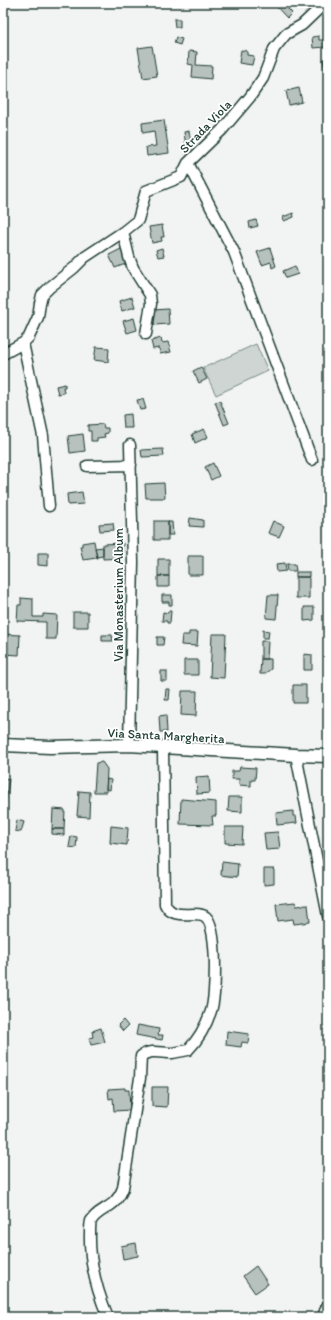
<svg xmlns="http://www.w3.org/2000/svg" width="331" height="1320" font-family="Itim,sans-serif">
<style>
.green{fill:#ced5d3;stroke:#768984}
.building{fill:#b7c1bd;stroke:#1f3d34}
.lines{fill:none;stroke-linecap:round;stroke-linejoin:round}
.minor-casing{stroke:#1f3d34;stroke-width:13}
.tertiary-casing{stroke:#1f3d34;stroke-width:15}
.minor{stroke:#fff;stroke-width:10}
.tertiary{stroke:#fff;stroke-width:12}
.labels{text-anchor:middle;stroke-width:3.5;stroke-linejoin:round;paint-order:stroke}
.street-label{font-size:13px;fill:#1f3d34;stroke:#fff}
</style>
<rect width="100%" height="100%" fill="#f2f3f3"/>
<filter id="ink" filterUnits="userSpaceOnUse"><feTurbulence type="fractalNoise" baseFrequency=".025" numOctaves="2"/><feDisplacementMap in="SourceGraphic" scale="8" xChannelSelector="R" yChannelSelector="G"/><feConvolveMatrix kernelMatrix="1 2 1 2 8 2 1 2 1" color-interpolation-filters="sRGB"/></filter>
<g filter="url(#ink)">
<path class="green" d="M256 344 268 371 216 395 203 368Z"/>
<path class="building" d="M273 3H282L292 13 287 18Z
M174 19H180V27H175Z
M319 36V40H325L326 47 313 48 312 37Z
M176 37 182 39 180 45 174 43Z
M152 46 157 76 143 78 138 48Z
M241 50 247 51V55L254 56 252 65 239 63Z
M189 51 197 52 196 65 212 66 211 79 192 77 193 65 188 64Z
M328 59V75L326 76 323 60Z
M299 88 302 102 289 105 286 91Z
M164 120 169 153 147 156 146 147 156 146 154 131 143 133 142 123Z
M189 131 192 148 189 149 190 153 187 154 184 132Z
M293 213 294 217 284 221 283 217Z
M256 220 258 226 250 228 249 222Z
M162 225 164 237H161L162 241 152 243 149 227Z
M162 248 164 256 158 257 156 250Z
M270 248 276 266 272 268 271 262 262 265 257 252Z
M121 249 128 263 115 268 109 255Z
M295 266 298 274 286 278 283 271Z
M132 297 135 307 122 311 119 301Z
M168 309 169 324 154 325 153 310Z
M134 318 137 330 127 333 123 321Z
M161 338 162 343 168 342 171 352 160 354 159 348 153 349 151 341Z
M96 347 109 348 108 362 94 360Z
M201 367 207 379 199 383 193 371Z
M65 384V387H63L64 393 58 394 56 386Z
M143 399 146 409 140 410 137 400Z
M220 401 229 423 224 425 215 402Z
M131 414 132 428H124L123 415Z
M103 424 104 428H108V433L104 434 105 437 97 438V441H91V431H88V425Z
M204 429 208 437 195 443 192 434Z
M83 434 85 451 70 453 68 436Z
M163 449 164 456 142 457 141 450Z
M213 463 219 476 211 480 205 467Z
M164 483 165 498H146L145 484Z
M82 492 84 504 68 505 67 494Z
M190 518 203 520V527L189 526Z
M154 521H168V540H154Z
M273 521 284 526 279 537 268 533Z
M168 522H172L173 535H168Z
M113 523 114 530 100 531 99 524Z
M94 541 97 558 83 560 80 546H82V543Z
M123 543V558L103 559V544Z
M103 547V556L97 557 95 548Z
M38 553H48V566L38 565Z
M188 556H203V575H188Z
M158 559H169V576H158Z
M285 563 286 571 277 572 276 564Z
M287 564H295L296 571H288Z
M296 572H309V577H296Z
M158 576H169V587H158Z
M296 577H309V598H296Z
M162 595H172V605H169V602H162Z
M268 595H278L276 619 266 618Z
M21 598 33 599V617H43V614L57 615 56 639H46V622L17 621 18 605H21Z
M304 607H314V620L304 621Z
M168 611H171L170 623H167V621H162L163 612 168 613Z
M73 612H88V627H73Z
M263 630 269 631 268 638H263Z
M189 632H198L197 646 181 645 182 635H189Z
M3 634 20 635 19 655 3 654Z
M212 634H226L224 678 210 677Z
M102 635H112L113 641H102Z
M157 637H164L163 645H157Z
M261 641H268L267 659H261Z
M304 654 312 655V670H304Z
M261 659H271V669L264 674H260Z
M184 660H198V675H184Z
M161 671H167V681H161Z
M293 685H306V703H293Z
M166 689H170L169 700H165Z
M182 691H197L196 716 181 715Z
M166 715 167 732H160L159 716Z
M102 762 107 769 106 792H94L96 763Z
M240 767 256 768 255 780H251V786L239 785V779H232V771H239Z
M209 776 210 793 197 794 196 777Z
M3 778 9 779 5 807 3 806Z
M107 779 111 780 110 790 106 789Z
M79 791 90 792 89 817 77 816Z
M229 797H242V812L228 811Z
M181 799 216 802V816H212L213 825 180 824Z
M53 809 65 810 64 829H52Z
M293 811V816H296L297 823 277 825 276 813Z
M17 820 24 822 21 832 15 831Z
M111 826 128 828 127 845 110 843Z
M225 827H243L242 844 225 843Z
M52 829H64V835L52 834Z
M278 832 280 849 266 850 264 833Z
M71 836 77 837 76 848 69 847Z
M222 862 238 864 237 877 221 875Z
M264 869H274V884L264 885Z
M295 902 296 906 308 905 310 922 294 924 293 919 278 921 276 904Z
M123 1020 128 1026 123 1031 118 1025Z
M138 1025 159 1029 158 1035H163L162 1040 136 1035Z
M101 1028 105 1042 91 1045 89 1038 93 1037 92 1031Z
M227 1031 249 1034 248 1043 242 1042 241 1047 226 1045Z
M152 1087H168L167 1107 152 1106Z
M125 1088V1090H129L130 1110 114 1111 113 1098 109 1099 108 1089Z
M136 1243 138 1256 123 1259 121 1246Z
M256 1266 268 1284 255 1293 243 1276Z"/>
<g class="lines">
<g class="minor-casing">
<path id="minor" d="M188 163 234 252 312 460
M123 232 129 257 133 268 150 295 151 304 146 334
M23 343 43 436 49 506
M3 354 23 343 29 337 38 317 40 303 42 295 50 287 74 268 85 257 123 232 138 220 146 191 181 177 188 163 222 130 250 97 263 78 274 49 286 34 302 25 325 3
M87 466 131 465
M129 745 133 562 130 445
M296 755 328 916
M108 1317C97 1291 89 1262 90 1233 90 1229 90 1224 91 1221 99 1207 115 1210 123 1188L140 1078 141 1056C151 1049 161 1053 172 1053 178 1052 183 1051 188 1050 200 1038 206 1026 211 1011 216 995 218 928 206 917 196 909 173 922 165 904L163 748
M322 1317 324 1314 328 1303"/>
</g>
<g class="tertiary-casing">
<path id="tertiary" d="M3 745 50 747 129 745 296 755 328 756"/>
</g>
<use href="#minor" class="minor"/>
<use href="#tertiary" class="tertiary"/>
</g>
</g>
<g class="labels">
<g class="street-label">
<text transform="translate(205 126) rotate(-46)" y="5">Strada Viola</text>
<text transform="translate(118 595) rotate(-90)" y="5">Via Monasterium Album</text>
<text transform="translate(166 735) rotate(3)" y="5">Via Santa Margherita</text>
</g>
</g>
<rect width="331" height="1320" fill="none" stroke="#fff" stroke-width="16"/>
<rect x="8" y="8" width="315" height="1304" fill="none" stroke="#1f3d34" stroke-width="1.5" filter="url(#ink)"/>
</svg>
